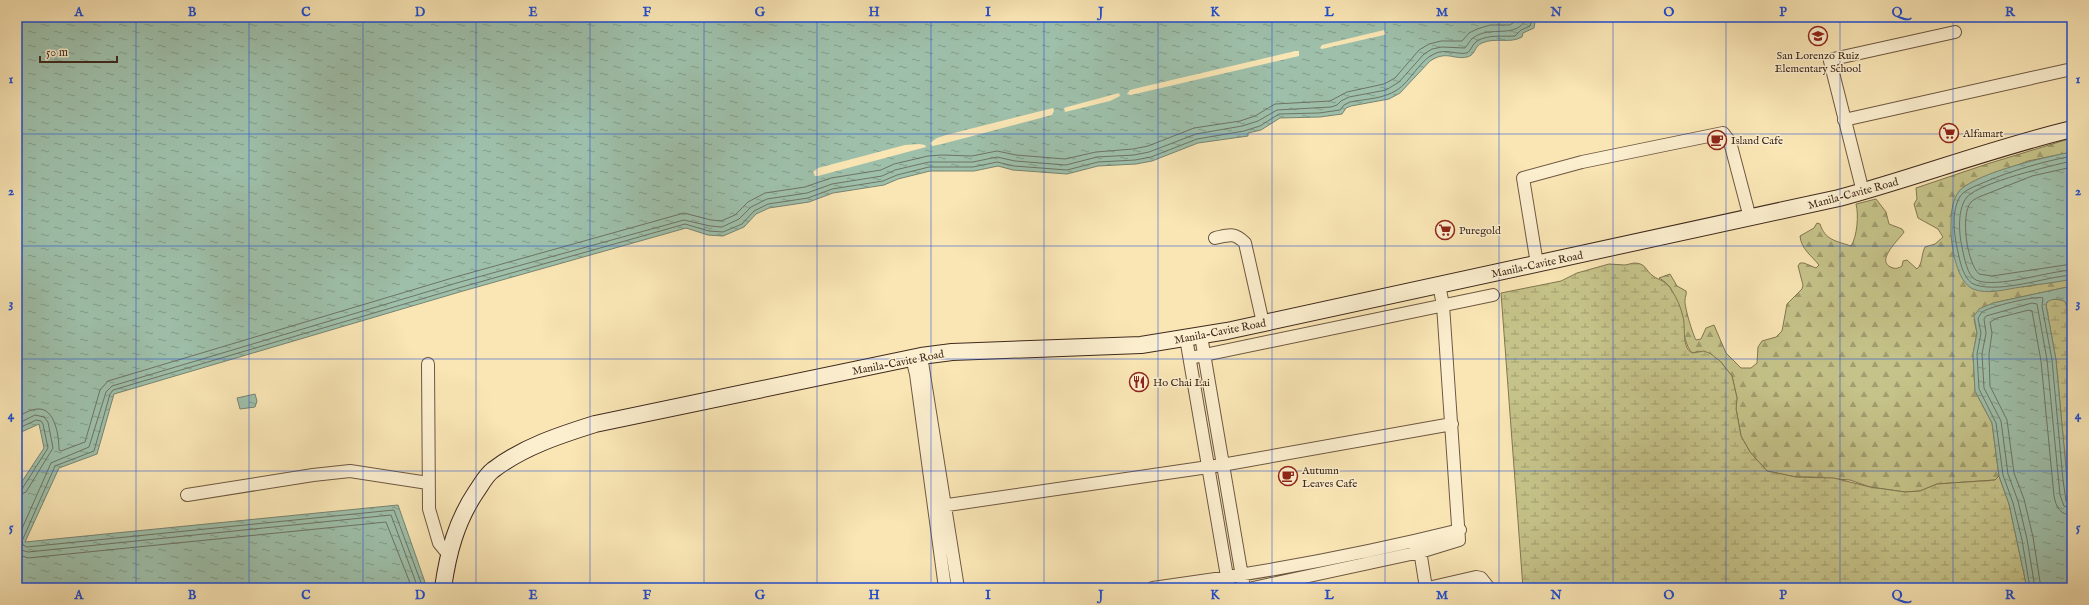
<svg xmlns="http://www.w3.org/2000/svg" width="2089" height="605" font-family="'IM FELL English',serif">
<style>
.forest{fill:url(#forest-firs);stroke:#827652}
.wetland{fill:url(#wetland-marsh);stroke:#827652}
.water{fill:url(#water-ripples);stroke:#788472}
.pier{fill:#fae6b5}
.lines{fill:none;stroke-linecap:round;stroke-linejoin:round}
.shore{stroke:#6e7464;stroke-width:1}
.street-casing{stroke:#6e5842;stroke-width:14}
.secondary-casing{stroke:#3f291c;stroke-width:18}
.street{stroke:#fcefcf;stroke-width:12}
.secondary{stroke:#fcefcf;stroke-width:16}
.grid{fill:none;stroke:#1d4ed8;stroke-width:1;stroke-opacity:0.55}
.labels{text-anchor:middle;stroke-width:3;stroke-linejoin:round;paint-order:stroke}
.poi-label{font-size:11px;fill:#3f291c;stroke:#fcefcf;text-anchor:start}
.street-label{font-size:11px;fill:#3f291c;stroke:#fcefcf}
.neatline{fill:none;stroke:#1d4ed8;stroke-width:1.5}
.grid-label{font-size:13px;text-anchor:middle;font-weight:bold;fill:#1d4ed8}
</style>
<defs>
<pattern id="forest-firs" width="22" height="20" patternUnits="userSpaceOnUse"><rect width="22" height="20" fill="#c5c389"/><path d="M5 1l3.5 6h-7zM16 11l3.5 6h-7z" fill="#a19e6f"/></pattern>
<pattern id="wetland-marsh" width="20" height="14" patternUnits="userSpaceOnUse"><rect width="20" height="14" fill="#c5c389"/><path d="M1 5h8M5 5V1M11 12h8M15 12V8" fill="none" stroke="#a19e6f"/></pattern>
<pattern id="water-ripples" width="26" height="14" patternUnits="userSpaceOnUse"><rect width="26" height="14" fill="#9ec0ab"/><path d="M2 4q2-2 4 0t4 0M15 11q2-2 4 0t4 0" fill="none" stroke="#829c8a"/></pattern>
</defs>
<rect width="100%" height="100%" fill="#fae6b5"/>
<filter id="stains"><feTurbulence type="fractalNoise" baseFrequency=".005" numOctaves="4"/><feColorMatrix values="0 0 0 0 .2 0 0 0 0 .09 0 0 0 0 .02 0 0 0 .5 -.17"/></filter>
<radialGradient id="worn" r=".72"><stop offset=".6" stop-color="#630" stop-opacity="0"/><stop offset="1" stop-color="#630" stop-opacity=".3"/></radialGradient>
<path class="forest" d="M2072 138V152L2028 161 1972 183 2022 287 2072 279V286L1993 303 1974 319 1977 333 1973 354 1975 391 1992 423 1999 476 1995 480 1937 484 1920 491 1905 492 1870 487 1850 480 1811 477H1796L1767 471 1750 452 1741 436 1736 408 1737 398 1732 376 1720 361 1698 351 1693 353C1684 351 1678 300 1671 289 1669 285 1663 280 1659 278L1670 274 1677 286 1686 291C1687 295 1685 296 1685 300 1684 306 1693 335 1696 340L1701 339 1706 328 1714 325 1726 353 1741 368H1751L1757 363 1758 347 1762 341 1776 337 1782 331 1787 304 1802 289 1803 285 1798 266 1800 263H1804L1816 268 1819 265C1812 256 1801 249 1800 236L1814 228 1817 223 1820 224C1825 240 1836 241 1851 246 1857 237 1859 215 1856 204L1876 199 1886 212 1889 224 1902 229 1904 232C1900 239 1873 262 1893 268 1896 269 1899 268 1902 266L1903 261 1907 260 1917 269C1923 263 1921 255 1925 247L1935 244 1943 237 1938 229 1918 218 1914 204 1917 199 1916 188 1987 164Z"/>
<path class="wetland" d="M1634 263C1646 263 1645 270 1653 276 1660 281 1666 280 1672 291 1677 298 1681 308 1683 317 1686 326 1681 350 1693 353L1704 351 1711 354 1720 361 1732 376 1737 398 1736 409 1741 436 1750 452 1767 471 1796 477 1834 478 1870 487 1905 492 1920 491 1937 484 1995 480 1999 476 2009 504 2027 588H1523L1501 293 1561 281 1577 273 1609 264 1625 265Z
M2051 299 2063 300 2066 303 2072 349V508L2067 479 2056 360 2046 305 2047 302Z"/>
<path class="water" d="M17 17H1542L1535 22 1534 28 1523 33 1522 37C1510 44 1495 37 1482 43 1474 46 1476 55 1467 57 1453 60 1447 50 1430 61L1400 93 1389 99 1351 106 1346 108 1342 114 1320 117 1280 118 1261 130 1248 133V136L1198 143 1152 161 1136 164 1098 166 1067 174 1013 170 998 166 974 171H930L898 179 884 185 833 193 809 202 769 208 756 214 744 227 723 236 708 235 686 228 463 291 114 394 97 454 59 468 25 542 398 505 427 588H17V489L44 448 39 424 17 434Z
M2072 152V279C2055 283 2038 284 2021 287 2006 289 1988 295 1973 289 1957 282 1952 249 1951 234 1951 220 1950 201 1960 190 1980 172 2045 157 2072 152Z
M2072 286V349L2066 303C2061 298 2053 298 2047 302L2046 305 2056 360 2067 479 2072 508V588H2027L2009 504 1999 476 1992 423 1975 391 1973 354 1977 333 1974 316 1979 309 1993 303Z
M255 394 257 401 255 407 240 409 237 398Z"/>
<path class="pier" d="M1439 17 1449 18 1433 22 1429 21Z
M1384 30 1386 34 1384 35 1322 49 1320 48 1322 45Z
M1295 51H1299V56L1161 88 1131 95 1127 94 1130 90 1142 87Z
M1119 93 1120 96 1110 101 1065 112 1064 108 1067 107Z
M1053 108 1054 111 1052 115 942 144 932 146 930 143 937 138 946 135Z
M919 144 925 145 926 147 818 176H815L813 172 818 168 905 145Z"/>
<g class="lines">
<path class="shore" d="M2072 156C2042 162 2013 170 1985 182 1978 185 1969 188 1963 193 1950 206 1954 236 1958 252 1960 262 1964 282 1976 285 2002 293 2045 277 2072 275
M2072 161C2050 166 1981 182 1967 197 1957 209 1959 234 1962 247 1964 256 1967 276 1976 280 1996 289 2049 271 2072 270
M2072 167 2032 176 1979 197C1977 198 1973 200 1971 202 1960 215 1967 263 1979 274L1992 276 2072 264
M17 417C23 414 31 409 38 409 55 408 59 436 59 450L61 451 85 442 100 390 108 381 459 276 684 213 711 220 721 221 735 215 748 202 765 193 805 187 831 178 881 170 894 164 928 156 942 155 972 156 997 151 1016 155 1065 159 1096 152 1133 149 1148 146 1194 128 1240 121 1255 116 1275 104 1330 101 1347 92 1384 84 1395 78 1419 50 1429 44 1441 41H1462L1469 33 1477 29 1490 25H1510L1521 17
M17 424 35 415 44 417 48 422 53 448 26 492 17 496
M17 429 36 420 41 421 43 424 48 448 22 489 17 491
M17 540 51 463 89 447 106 392 112 386 460 282 684 220 710 226 722 227 739 219 751 207 767 199 807 193 832 184 882 176 895 170 929 162H973L997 157 1015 161 1066 165 1097 157 1134 155 1149 152 1196 134 1242 126 1258 121 1277 110 1331 107 1337 105 1341 101 1349 97 1386 90 1399 82 1424 54 1432 49 1442 47 1465 48C1468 45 1469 41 1473 38 1491 24 1517 41 1527 17
M17 543 21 550 28 552 391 515 418 588
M17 554 28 558 386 522 412 588
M423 588 394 510 27 547 23 545 22 541 55 466 94 451 110 394 113 390 462 287 685 224 709 231 723 232 742 224 754 211 768 204 808 198 832 189 883 181 897 175 929 167H973L997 162 1014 166 1067 170 1098 162 1135 160 1151 157 1197 139 1244 131 1260 126 1279 114 1319 113 1340 110 1344 105 1350 102C1365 99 1383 99 1397 90 1410 82 1420 60 1434 54 1445 48 1457 55 1467 53 1472 50 1472 44 1477 41 1489 34 1502 37 1515 36L1521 30 1530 26 1532 20 1535 17
M2030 588 2022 540 2013 503 2003 475 1996 423 1979 389 1977 354 1981 333 1978 318C1979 317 1981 313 1982 312 1988 307 2037 295 2043 298L2042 306 2052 360 2063 480 2066 501 2072 504
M2035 588 2027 539 2018 501 2008 474 2001 421 1984 388 1982 354 1986 333 1984 319 1986 316 2032 303 2037 304 2047 360 2060 495 2064 506 2072 509
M2041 588 2033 537 2024 499 2014 473 2007 420 1990 386 1989 354 1992 333 1990 322 1997 318 2029 310 2032 311 2041 361 2054 496C2056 507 2060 515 2072 515"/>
<g class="street-casing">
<path id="street" d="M1844 120 2072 69
M1863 192 1830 61 1833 59 1955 32
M1215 238C1229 235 1234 232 1245 243L1263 323
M1537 264 1523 178 1582 162 1723 133 1730 142 1750 218
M1201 336 1244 588
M1186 338 1229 588
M921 356 958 588
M912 358 916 374 945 588
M1190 358 1493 295
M428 364 429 509 439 543 448 554
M187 495 313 475 350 471 428 483
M934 507 1222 465 1452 424
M1419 544 1426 588
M1153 588C1256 574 1359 555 1460 530
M1253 588 1420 552 1459 540 1443 305 1439 285
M1428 588 1476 577 1481 578 1489 588"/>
</g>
<g class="secondary-casing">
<path id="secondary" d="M443 588C448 553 456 522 476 492 481 485 486 475 493 470 523 447 560 435 595 424L921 356 952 352 1141 345 1227 331 1839 198C1917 177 1993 148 2072 129"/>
</g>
<use href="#street" class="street"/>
<use href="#secondary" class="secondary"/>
</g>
<path class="grid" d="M136 17V588M249 17V588M363 17V588M476 17V588M590 17V588M704 17V588M817 17V588M931 17V588M1044 17V588M1158 17V588M1272 17V588M1385 17V588M1499 17V588M1613 17V588M1726 17V588M1840 17V588M1953 17V588M17 134H2072M17 246H2072M17 359H2072M17 471H2072"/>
<defs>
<g id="school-ring" transform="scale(1)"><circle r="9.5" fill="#fcefcf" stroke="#8f2418" stroke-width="1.5"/><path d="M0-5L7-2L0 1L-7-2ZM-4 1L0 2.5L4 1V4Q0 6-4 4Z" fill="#8f2418"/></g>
<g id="supermarket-ring" transform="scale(1)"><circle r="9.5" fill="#fcefcf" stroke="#8f2418" stroke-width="1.5"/><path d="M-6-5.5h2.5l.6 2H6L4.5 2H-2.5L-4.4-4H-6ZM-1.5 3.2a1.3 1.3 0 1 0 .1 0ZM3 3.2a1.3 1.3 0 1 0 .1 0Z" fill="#8f2418"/></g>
<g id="cafe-ring" transform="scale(1)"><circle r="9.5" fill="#fcefcf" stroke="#8f2418" stroke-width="1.5"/><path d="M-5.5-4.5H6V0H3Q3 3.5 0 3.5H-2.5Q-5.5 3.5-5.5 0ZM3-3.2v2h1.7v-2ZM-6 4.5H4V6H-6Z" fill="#8f2418"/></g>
<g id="restaurant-ring" transform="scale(1)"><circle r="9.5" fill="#fcefcf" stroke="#8f2418" stroke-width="1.5"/><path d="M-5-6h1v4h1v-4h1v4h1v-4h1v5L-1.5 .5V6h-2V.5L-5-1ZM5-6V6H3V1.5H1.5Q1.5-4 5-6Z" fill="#8f2418"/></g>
</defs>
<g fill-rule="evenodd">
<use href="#school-ring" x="1818" y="36"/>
<use href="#supermarket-ring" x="1949" y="133"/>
<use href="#cafe-ring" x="1717" y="140"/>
<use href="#supermarket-ring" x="1445" y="230"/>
<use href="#restaurant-ring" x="1139" y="382"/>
<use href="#cafe-ring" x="1288" y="476"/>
</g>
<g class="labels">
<g class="poi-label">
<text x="1818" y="59" text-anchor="middle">San Lorenzo Ruiz<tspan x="1818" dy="13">Elementary School</tspan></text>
<text x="1963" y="137">Alfamart</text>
<text x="1731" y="144">Island Cafe</text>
<text x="1459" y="234">Puregold</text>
<text x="1153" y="386">Ho Chai Lai</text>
<text x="1302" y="474">Autumn<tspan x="1302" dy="13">Leaves Cafe</tspan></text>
</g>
<g class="street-label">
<text transform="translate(1853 193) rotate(-15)" y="4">Manila-Cavite Road</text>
<text transform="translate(1537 264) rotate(-12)" y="4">Manila-Cavite Road</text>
<text transform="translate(1220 331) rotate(-11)" y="4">Manila-Cavite Road</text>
<text transform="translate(898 362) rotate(-11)" y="4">Manila-Cavite Road</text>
</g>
</g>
<rect width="2089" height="605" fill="none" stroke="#fae6b5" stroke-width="44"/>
<path d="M40 56v6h77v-6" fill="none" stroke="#3f291c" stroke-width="2"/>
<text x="46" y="56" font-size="12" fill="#3f291c" stroke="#fcefcf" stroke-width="3" paint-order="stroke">50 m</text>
<rect x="22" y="22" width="2045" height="561" class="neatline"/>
<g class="grid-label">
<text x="79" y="16">A</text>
<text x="192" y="16">B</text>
<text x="306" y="16">C</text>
<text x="420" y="16">D</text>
<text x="533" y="16">E</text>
<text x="647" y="16">F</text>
<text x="760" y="16">G</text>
<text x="874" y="16">H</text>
<text x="988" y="16">I</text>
<text x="1101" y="16">J</text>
<text x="1215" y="16">K</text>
<text x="1329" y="16">L</text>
<text x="1442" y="16">M</text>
<text x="1556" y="16">N</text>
<text x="1669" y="16">O</text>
<text x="1783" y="16">P</text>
<text x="1897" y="16">Q</text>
<text x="2010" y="16">R</text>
<text x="11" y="83">1</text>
<text x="2078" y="83">1</text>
<text x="11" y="195">2</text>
<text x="2078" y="195">2</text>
<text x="11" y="307">3</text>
<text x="2078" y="307">3</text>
<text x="11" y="419">4</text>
<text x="2078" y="419">4</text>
<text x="11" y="531">5</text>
<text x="2078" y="531">5</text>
<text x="79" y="599">A</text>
<text x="192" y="599">B</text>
<text x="306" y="599">C</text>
<text x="420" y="599">D</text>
<text x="533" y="599">E</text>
<text x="647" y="599">F</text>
<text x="760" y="599">G</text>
<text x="874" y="599">H</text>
<text x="988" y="599">I</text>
<text x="1101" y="599">J</text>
<text x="1215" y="599">K</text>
<text x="1329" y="599">L</text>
<text x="1442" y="599">M</text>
<text x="1556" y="599">N</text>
<text x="1669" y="599">O</text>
<text x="1783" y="599">P</text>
<text x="1897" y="599">Q</text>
<text x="2010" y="599">R</text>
</g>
<rect width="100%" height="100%" filter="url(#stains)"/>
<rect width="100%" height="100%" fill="url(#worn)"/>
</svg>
